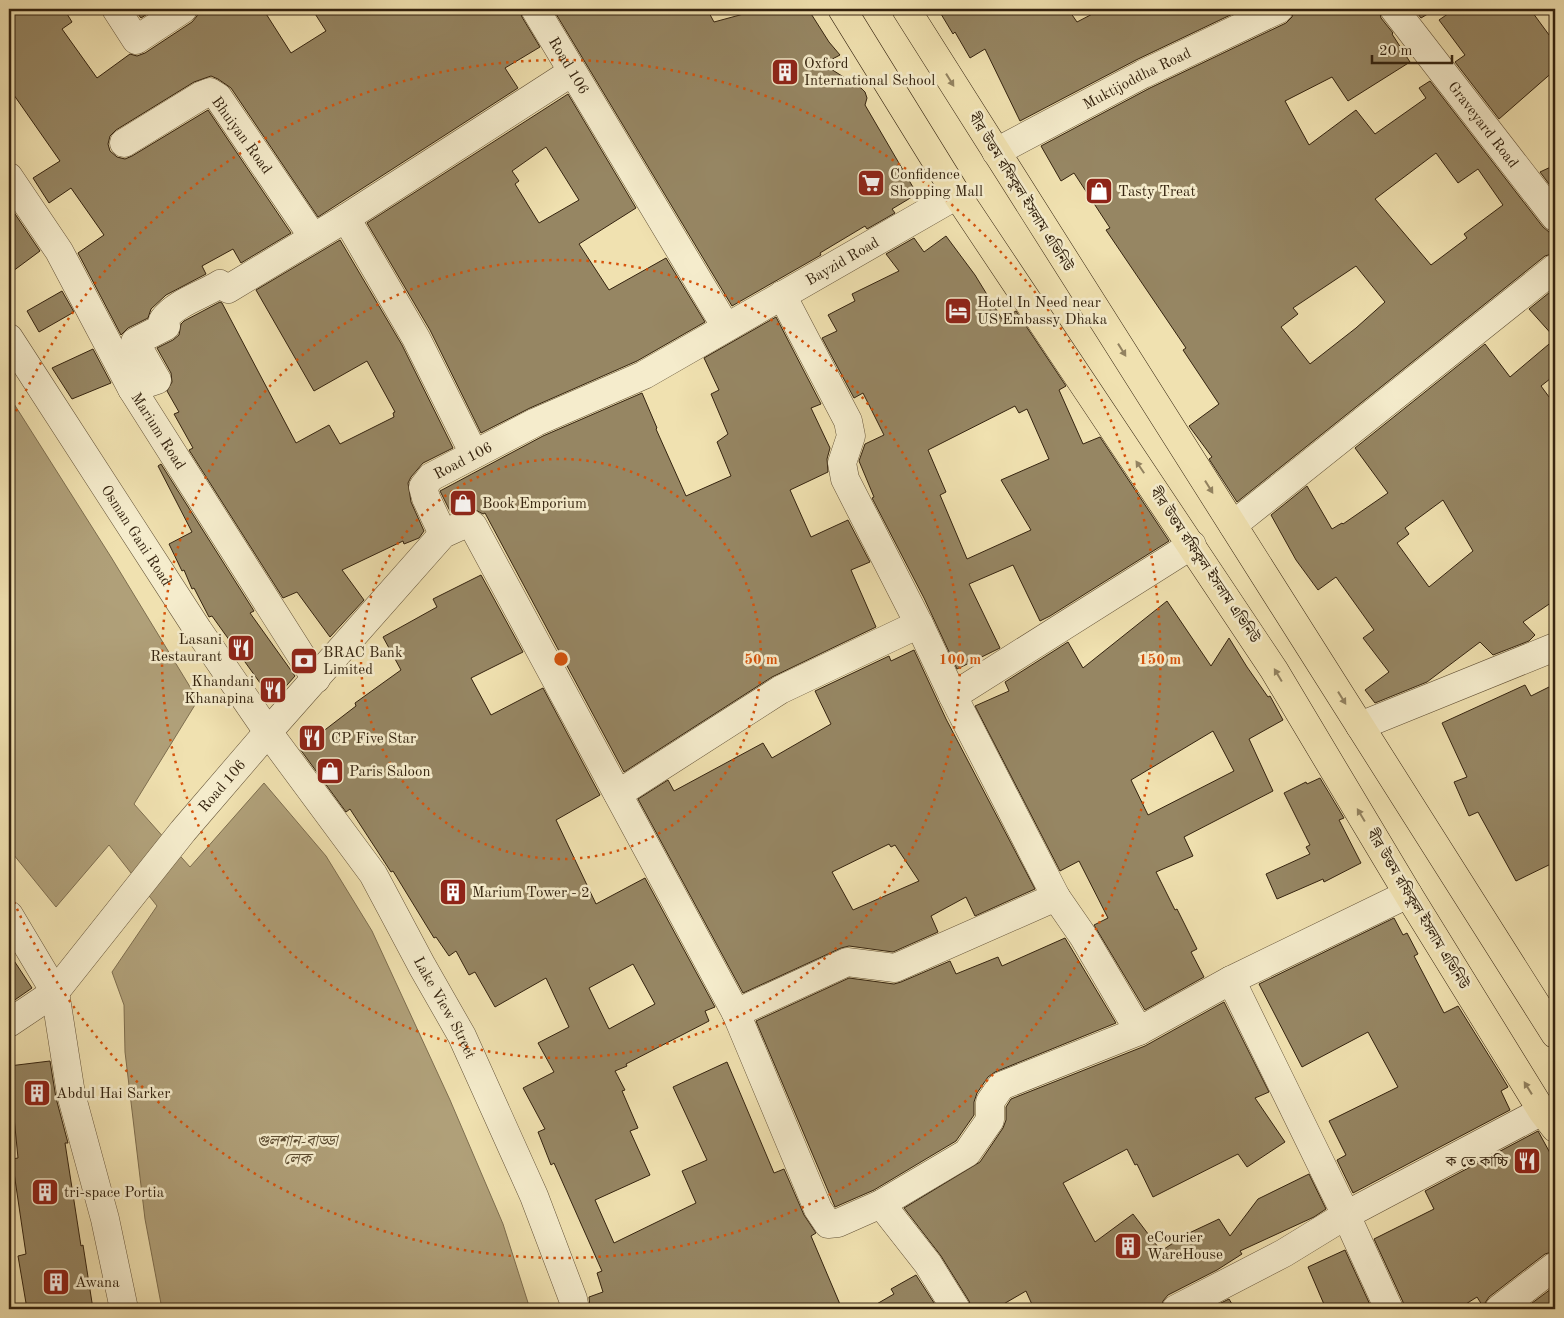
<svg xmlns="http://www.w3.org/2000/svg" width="1564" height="1318" font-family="'Old Standard TT','Noto Serif Bengali',serif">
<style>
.water{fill:#b0a079;stroke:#7e6e4f}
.building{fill:#968663;stroke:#34230f;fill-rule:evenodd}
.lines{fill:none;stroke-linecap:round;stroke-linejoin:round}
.minor-casing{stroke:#635237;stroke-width:29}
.primary-casing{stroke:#34230f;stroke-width:29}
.minor{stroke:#f5eccc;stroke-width:28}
.primary{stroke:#f0e1b0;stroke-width:28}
.oneway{fill:#928260}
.ring{fill:none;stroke:#d6540c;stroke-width:2.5;stroke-dasharray:2.5 5}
.labels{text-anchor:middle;stroke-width:5;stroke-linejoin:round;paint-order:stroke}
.poi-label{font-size:15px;fill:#34230f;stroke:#f5eccc;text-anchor:start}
.street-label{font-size:15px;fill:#34230f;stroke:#f5eccc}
.water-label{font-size:16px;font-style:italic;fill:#5f4f34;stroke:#f5eccc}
.centre{fill:#d6540c;stroke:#f5eccc;stroke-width:2.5}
.ring-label{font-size:15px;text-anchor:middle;font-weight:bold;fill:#d6540c;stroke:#f5eccc;stroke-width:5;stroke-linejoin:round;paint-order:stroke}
</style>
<rect width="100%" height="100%" fill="#f0e1b0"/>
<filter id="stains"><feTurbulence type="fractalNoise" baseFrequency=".004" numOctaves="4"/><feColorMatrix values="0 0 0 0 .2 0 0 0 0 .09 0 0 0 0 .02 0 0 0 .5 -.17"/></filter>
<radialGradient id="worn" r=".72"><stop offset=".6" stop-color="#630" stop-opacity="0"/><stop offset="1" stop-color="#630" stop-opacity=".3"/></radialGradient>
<path class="water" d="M9 396 111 557 198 700 134 804 190 867 264 783 326 856 372 931 450 1100 503 1224 530 1309H162L145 1219 125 1052 124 1005 112 972 157 906 109 845 56 907 9 849Z"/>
<path class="building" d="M9 9H64L72 22 62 29 97 78 130 54 137 56 145 53 192 22 197 16 199 9H263L291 53 326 31 312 9H519L522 17 540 47 505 68 518 88 318 217 231 88 218 79 211 76 194 82 116 130 110 136 108 144 110 151 117 157 125 159 132 156 208 110 291 233 241 263 233 249 202 266 206 274 166 295 151 309 148 318 128 328 121 335 78 253 104 235 71 188 49 203 33 178 60 161 9 88Z
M134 9H155L141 18Z
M553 9H707L714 22 762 9H808L829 42 840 55 823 64 861 88 865 92 867 98 865 105 917 194 892 209 895 213 867 229 865 226 820 253 821 255 732 306Z
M938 9H1068L1077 22 1102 9H1243L1136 60 1020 121 985 49 970 58 955 32 953 34Z
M1294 9H1379L1381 18 1393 33 1392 34 1410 62 1348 101 1332 77 1285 101 1309 145 1356 110 1375 134 1426 98 1419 88 1430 81 1543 227 1549 232 1555 240V253L1545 256 1237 502 1209 459 1212 457 1189 426 1219 404 1183 350 1186 348 1106 230 1110 228 1074 173 1061 181 1041 146 1150 88 1286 23 1292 17ZM1436 153 1458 183 1478 169 1503 205 1464 234 1467 238 1431 265 1375 199ZM1356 266 1385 302 1356 328 1310 364 1281 327 1298 314 1293 308Z
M1414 9H1436L1421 18Z
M1455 9H1530L1555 43V70L1499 119 1455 62 1465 55 1439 20Z
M568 94 636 208 579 244 609 290 666 258 705 322 637 361 530 408 481 433 430 330 367 223ZM546 147 579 200 539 223 515 184 519 181 512 171Z
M1555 165V192L1540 172Z
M9 205 40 251 9 274Z
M946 236 975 275 1002 319 1016 311 1066 386 1059 390 1083 444 1100 437 1169 541 1050 616 1040 621 1013 565 969 584 1000 648 957 669 924 598 872 498 874 497 859 461 865 444 884 435 863 393 854 398 822 338 837 331 828 315 855 301 852 294 899 271 886 254 914 238 924 252ZM1015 406 1019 413 1027 409 1049 459 1001 480 1031 530 967 559 940 495 946 492 928 450Z
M340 240 402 345 453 448 423 463 411 477 408 483 411 502 424 531 419 538 404 544 403 541 342 570 364 600 330 637 297 592 283 598 189 450 193 448 174 414 179 412 167 391 172 382 171 373 157 348 173 340 179 335 181 324 184 321 220 302 222 303 296 443 329 425 340 444 394 417 393 413 395 412 367 361 314 391 256 290Z
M1555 288V338L1529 309Z
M62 291 74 312 39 332 27 311Z
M776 317 821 404 811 408 830 448 827 459 828 472 790 490 811 537 848 520 870 562 851 570 876 627 772 677 624 772 485 513 483 514 472 508 461 509 451 513 440 491 543 436 642 393 657 428 656 429 686 496 731 476 717 442 728 434 711 394 719 390 704 358Z
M1555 339V375L1541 386 1555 405V600L1523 622 1535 635 1529 641 1493 655 1480 642 1427 682 1375 703 1365 690 1389 672 1363 638 1374 630 1336 577 1318 590 1296 560 1271 515 1307 486 1332 529 1342 523 1343 524 1388 493 1355 448 1485 344 1510 377ZM1443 500 1473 551 1429 587 1397 543 1409 534 1405 528Z
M93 349 111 383 72 399 52 368Z
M161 464 254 611 250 613 295 676 273 701 212 616 209 617 194 588 192 589 184 570 182 571 169 544 192 532 158 466Z
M481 575 523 652 471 678 491 715 543 688 600 795 556 820 596 904 645 878 715 1007 705 1011 709 1021 626 1064 627 1066 615 1071 625 1090 622 1091 638 1128 630 1131 650 1175 595 1200 614 1243 696 1203 682 1171 707 1160 673 1087 727 1062 774 1173 784 1169 804 1215 816 1233 811 1236 842 1309H590L589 1297 603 1292 597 1273 602 1271 554 1163 551 1165 538 1132 545 1129 523 1088 554 1072 538 1043 569 1027 546 978 495 1007 475 972 469 975 456 951 449 956 436 937 434 938 393 871 391 872 350 809 346 812 300 749 356 706 355 703 401 670 383 637 437 607 433 599ZM633 964 655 1004 609 1029 589 988Z
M1167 601 1211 666 1229 638 1247 667 1268 697 1270 696 1283 720 1249 739 1273 791 1184 837 1193 856 1156 872 1175 910 1177 909 1197 949 1191 952 1204 977 1145 1010 1094 925 1108 918 1079 861 1060 871 975 706 1009 691 1005 682 1068 642 1083 668ZM1213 731 1234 771 1148 815 1131 780Z
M914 650 946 719 1035 889 975 916 966 897 931 916 938 932 893 952 849 946 841 948 743 993 638 799 668 780 674 791 763 743 772 758 831 724 815 691 889 656 891 661ZM889 844 891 847 895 845 919 881 853 910 832 872Z
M1555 684V862L1516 881 1478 812 1469 816 1454 782 1467 777 1442 723 1525 685 1531 696Z
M1320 778 1344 818 1339 820 1361 863 1324 882 1323 879 1277 899 1266 874 1310 854 1306 847 1310 845 1284 793 1306 782 1307 784Z
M1394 918 1403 935 1407 933 1418 954 1414 956 1444 1013 1458 1006 1499 1072 1508 1087 1501 1091 1510 1110 1353 1193 1337 1160 1346 1155 1329 1121 1398 1087 1368 1032 1302 1067 1259 984Z
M1065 938 1116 1023 995 1072 988 1077 977 1093 974 1102V1115L956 1141 874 1190 835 1207 756 1021 849 978 894 984 901 982 950 961 956 974 998 957 1002 966Z
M9 953 32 988 9 1004Z
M1224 1002 1269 1092 1255 1098 1285 1142 1247 1167 1238 1154 1153 1197 1137 1164 1135 1165 1127 1149 1063 1183 1095 1242 1133 1214 1161 1251 1187 1234 1219 1219 1230 1236 1258 1199 1309 1174 1326 1209 1314 1217 1240 1251 1242 1254 1217 1270 1168 1295 1163 1301 1161 1309H1034L1026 1291 995 1309H972L969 1301 941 1256 904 1208 980 1162 1003 1128 1006 1120V1107L1011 1099 1145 1046Z
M50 1061 56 1098 68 1143H65L81 1246 83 1245 93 1309H27L18 1256 26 1254 12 1159 18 1158 9 1066Z
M1538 1131 1555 1162V1251L1545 1254 1489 1297 1485 1303 1484 1308 1477 1297 1458 1309H1404L1403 1302 1374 1239 1434 1209 1425 1191Z
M1345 1250 1372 1309H1326L1308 1267Z
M916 1275 938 1309H868L894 1294 891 1289Z
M1555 1286V1304L1548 1309H1524Z
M1229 1299 1235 1309H1209Z"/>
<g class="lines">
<g class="minor-casing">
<g id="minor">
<path d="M116 9 136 40 183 9"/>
<path id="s1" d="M535 9 726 327"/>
<path id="s2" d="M1394 9 1555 217"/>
<path d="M124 143 202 95 210 92 218 97 313 237"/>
<path id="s3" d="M996 152 1143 74 1279 9"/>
<path id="s4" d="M9 177 59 251 132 389 316 679"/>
<path d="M346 218 416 338 474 454"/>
<path d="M782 295 848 421 851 436 842 463 845 479 919 624 953 696 1056 897 1083 936 1139 1031 1231 980 1408 894"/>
<path id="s5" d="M9 338 198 630 268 732 373 874 422 966 462 1036 534 1196 573 1299 575 1309"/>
<path d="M132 389 144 381 148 383 157 380 135 342 166 326 163 320C177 302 201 296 220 284L228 289 346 218 572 72"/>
<path d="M1233 525 1555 268"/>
<path id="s6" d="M443 534 426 498 423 487 431 477 536 422 644 375 957 195"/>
<path d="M953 696 1192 545"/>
<path d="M1360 726 1555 647"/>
<path d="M618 794 780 690 919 624"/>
<path d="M9 915 55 992 71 1094 105 1219 124 1309"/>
<path d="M1231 980 1346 1215 1389 1309"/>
<path d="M736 1013 847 962 895 968 1056 897"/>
<path id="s7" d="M9 1023 55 992 183 831 268 732 443 534 465 524 469 523 473 526 736 1013 818 1209 828 1224 838 1223 881 1204 967 1153 990 1120V1102L1001 1086 1139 1031"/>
<path d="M881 1204 928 1264 956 1309"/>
<path d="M1176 1309 1284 1253 1346 1215 1542 1111"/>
<path d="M1499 1309 1555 1266"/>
</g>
</g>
<g class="primary-casing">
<path id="primary" d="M842 9 957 195 1274 670 1408 894 1542 1111 1555 1128
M906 9 1555 1034"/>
</g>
<use href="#minor" class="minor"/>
<use href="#primary" class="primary"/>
</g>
<defs><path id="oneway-solid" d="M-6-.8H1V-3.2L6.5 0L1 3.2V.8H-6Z" transform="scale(1.25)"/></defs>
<g class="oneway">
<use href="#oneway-solid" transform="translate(950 80) rotate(58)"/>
<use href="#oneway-solid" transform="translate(1122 350) rotate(58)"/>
<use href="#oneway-solid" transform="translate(1140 467) rotate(-124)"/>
<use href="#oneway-solid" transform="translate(1209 487) rotate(58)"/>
<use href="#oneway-solid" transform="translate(1278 675) rotate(-121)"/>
<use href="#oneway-solid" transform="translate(1342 698) rotate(58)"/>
<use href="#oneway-solid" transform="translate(1361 815) rotate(-121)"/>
<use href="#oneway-solid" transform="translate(1528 1088) rotate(-122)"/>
</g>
<g class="ring">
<circle cx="561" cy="659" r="200"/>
<circle cx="561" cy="659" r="399"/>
<path d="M10 425A599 599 0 1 1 10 893"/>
</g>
<defs>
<g id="building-square" transform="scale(1.4375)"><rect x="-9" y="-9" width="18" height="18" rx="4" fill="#8f2418" stroke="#f5eccc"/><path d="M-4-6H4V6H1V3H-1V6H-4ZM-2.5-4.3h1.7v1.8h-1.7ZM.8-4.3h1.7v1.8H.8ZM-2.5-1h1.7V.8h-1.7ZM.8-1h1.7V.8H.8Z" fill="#fff"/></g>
<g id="supermarket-square" transform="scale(1.4375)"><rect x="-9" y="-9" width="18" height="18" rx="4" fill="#8f2418" stroke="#f5eccc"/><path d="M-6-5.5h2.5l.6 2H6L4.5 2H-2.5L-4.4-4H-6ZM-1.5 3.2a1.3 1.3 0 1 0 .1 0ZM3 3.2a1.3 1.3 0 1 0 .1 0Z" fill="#fff"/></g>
<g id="shop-square" transform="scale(1.4375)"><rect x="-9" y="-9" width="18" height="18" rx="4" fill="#8f2418" stroke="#f5eccc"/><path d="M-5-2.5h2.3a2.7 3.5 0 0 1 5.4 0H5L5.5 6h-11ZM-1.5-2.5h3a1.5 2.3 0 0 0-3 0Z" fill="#fff"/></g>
<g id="hotel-square" transform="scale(1.4375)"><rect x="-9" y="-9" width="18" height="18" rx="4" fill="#8f2418" stroke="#f5eccc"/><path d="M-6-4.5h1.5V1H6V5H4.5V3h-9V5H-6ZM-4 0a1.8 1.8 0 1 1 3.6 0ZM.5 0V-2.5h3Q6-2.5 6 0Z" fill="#fff"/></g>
<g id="restaurant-square" transform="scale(1.4375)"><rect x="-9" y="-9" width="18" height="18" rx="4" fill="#8f2418" stroke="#f5eccc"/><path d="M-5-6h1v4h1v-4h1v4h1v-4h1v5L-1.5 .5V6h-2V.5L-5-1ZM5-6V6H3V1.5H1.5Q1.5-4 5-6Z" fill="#fff"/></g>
<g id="bank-square" transform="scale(1.4375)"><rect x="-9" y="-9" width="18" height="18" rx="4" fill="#8f2418" stroke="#f5eccc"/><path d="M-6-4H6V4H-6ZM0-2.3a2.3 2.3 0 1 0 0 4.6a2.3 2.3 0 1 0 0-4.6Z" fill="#fff"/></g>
</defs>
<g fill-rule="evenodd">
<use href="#building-square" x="785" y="72"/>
<use href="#supermarket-square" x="871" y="183"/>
<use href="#shop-square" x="1099" y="191"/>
<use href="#hotel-square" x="958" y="311"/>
<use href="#shop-square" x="463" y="503"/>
<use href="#restaurant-square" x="241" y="648"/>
<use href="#bank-square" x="304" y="661"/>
<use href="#restaurant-square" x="273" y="690"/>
<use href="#restaurant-square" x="312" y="738"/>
<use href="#shop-square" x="330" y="771"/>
<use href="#building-square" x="453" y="892"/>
<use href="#building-square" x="37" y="1093"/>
<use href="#restaurant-square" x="1527" y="1161"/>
<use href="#building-square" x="45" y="1192"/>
<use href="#building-square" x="1128" y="1246"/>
<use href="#building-square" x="56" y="1282"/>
</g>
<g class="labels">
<g class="poi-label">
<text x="804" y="68">Oxford<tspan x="804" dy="17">International School</tspan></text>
<text x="890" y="179">Confidence<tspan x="890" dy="17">Shopping Mall</tspan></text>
<text x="1118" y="196">Tasty Treat</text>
<text x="977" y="307">Hotel In Need near<tspan x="977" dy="17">US Embassy Dhaka</tspan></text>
<text x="482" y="508">Book Emporium</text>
<text x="222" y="644" text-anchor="end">Lasani<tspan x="222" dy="17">Restaurant</tspan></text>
<text x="323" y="657">BRAC Bank<tspan x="323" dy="17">Limited</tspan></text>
<text x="254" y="686" text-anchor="end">Khandani<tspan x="254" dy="17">Khanapina</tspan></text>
<text x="331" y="743">CP Five Star</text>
<text x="349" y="776">Paris Saloon</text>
<text x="472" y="897">Marium Tower - 2</text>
<text x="56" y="1098">Abdul Hai Sarker</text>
<text x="1508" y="1166" text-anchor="end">ক তে কাচ্চি</text>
<text x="64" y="1197">tri-space Portia</text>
<text x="1147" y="1242">eCourier<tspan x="1147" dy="17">WareHouse</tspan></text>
<text x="75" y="1287">Awana</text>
</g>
<g class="street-label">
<text dy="5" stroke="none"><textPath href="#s1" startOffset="66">Road 106</textPath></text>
<text dy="5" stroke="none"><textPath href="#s3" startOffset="159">Muktijoddha Road</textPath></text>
<text dy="5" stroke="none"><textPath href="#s2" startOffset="146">Graveyard Road</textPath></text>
<text transform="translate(242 135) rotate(54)" y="5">Bhuiyan Road</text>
<text transform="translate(1021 192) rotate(58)" y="5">বীর উত্তম রফিকুল ইসলাম এভিনিউ</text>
<text dy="5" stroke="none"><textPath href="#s6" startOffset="529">Bayzid Road</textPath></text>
<text dy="5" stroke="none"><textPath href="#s4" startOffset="295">Marium Road</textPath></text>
<text dy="5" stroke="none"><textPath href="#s6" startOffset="100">Road 106</textPath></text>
<text dy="5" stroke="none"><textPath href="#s5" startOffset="235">Osman Gani Road</textPath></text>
<text transform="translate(1205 565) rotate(56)" y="5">বীর উত্তম রফিকুল ইসলাম এভিনিউ</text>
<text dy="5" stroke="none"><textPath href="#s7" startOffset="321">Road 106</textPath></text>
<text transform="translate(1418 909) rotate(59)" y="5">বীর উত্তম রফিকুল ইসলাম এভিনিউ</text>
<text dy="5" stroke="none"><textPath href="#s5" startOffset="800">Lake View Street</textPath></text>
</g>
<g class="water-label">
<text x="297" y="1146">গুলশান-বাড্ডা<tspan x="297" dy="18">লেক</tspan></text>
</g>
</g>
<circle cx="561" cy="659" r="8" class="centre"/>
<g class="ring-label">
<text x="761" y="664">50 m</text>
<text x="960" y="664">100 m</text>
<text x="1160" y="664">150 m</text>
</g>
<rect width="1564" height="1318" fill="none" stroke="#f0e1b0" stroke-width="30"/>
<rect x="10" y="10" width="1544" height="1298" fill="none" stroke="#34230f" stroke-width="2.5"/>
<rect x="15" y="15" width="1534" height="1288" fill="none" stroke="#34230f"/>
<path d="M1372 55v8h80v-8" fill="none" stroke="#34230f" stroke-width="2.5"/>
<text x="1379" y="55" font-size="15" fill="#34230f" stroke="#f5eccc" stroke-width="4" paint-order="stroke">20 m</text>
<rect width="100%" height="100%" filter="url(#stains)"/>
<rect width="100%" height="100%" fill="url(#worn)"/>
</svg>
